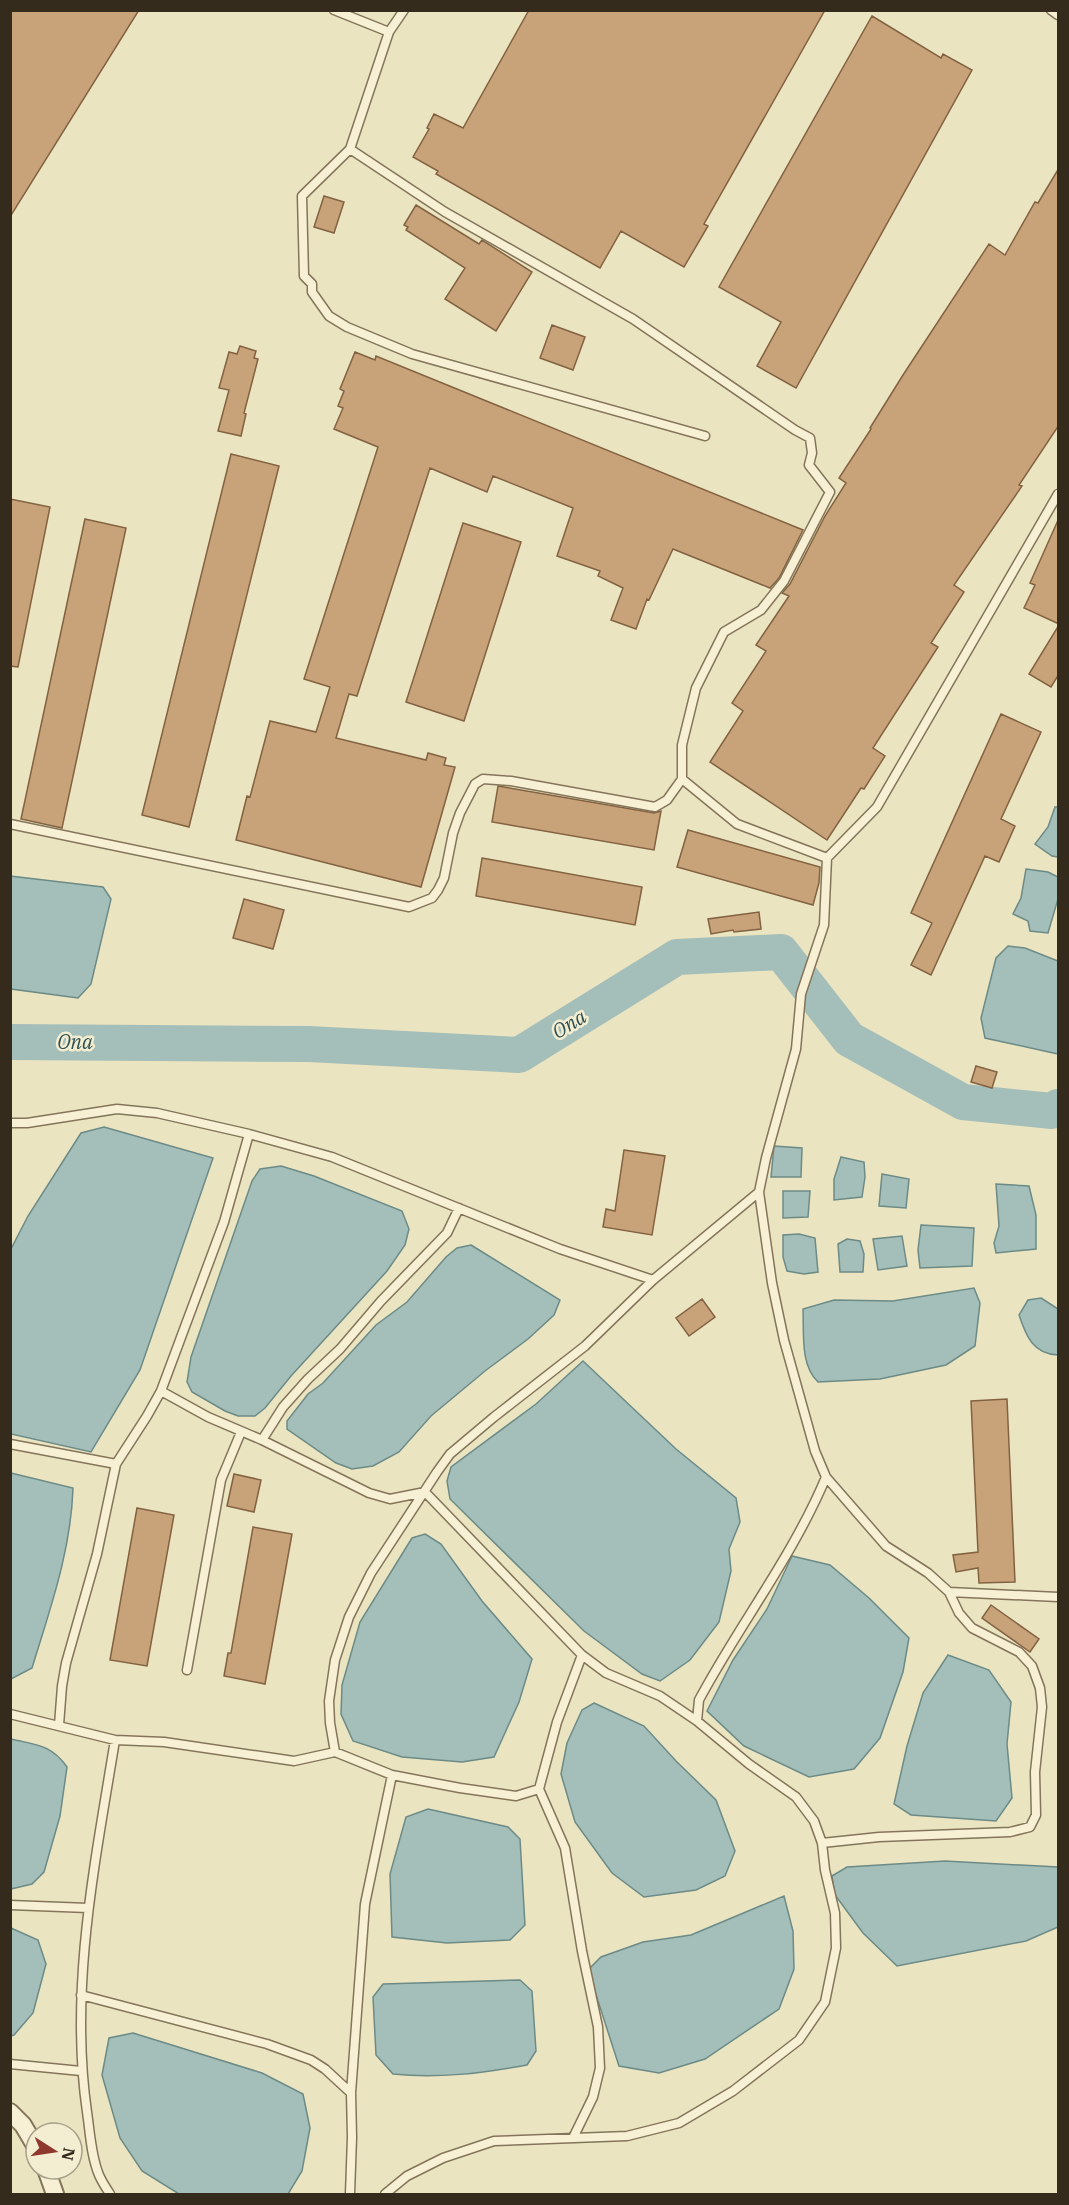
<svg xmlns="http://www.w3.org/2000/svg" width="1069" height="2205" font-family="'IBM Plex Serif',serif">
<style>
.water{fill:#a4beb9;stroke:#6c8b87;stroke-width:1.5}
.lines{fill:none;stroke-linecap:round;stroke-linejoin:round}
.river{stroke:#a4beb9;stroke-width:36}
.building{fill:#c8a379;stroke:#826241;stroke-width:1.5}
.lane-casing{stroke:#84755a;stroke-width:11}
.street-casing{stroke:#84755a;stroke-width:20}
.lane{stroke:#f7f0d4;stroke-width:8}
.street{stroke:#f7f0d4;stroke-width:16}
.labels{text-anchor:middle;stroke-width:5;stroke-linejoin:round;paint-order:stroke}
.water-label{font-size:20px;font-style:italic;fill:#2d5153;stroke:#f3edd1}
</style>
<rect width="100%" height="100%" fill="#ebe4c1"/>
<path class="water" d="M1055 807H1058V857L1052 856 1035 844 1048 827Z
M1026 869 1048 872 1058 877V899L1048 933 1030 931 1028 921 1013 914 1021 898Z
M10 876 103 887 111 899 91 984 78 998 11 989Z
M1008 946 1025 948 1058 961V1054L985 1038 981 1018 996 958Z
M104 1127 213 1158 140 1370 91 1452 11 1434V1249L28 1216 81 1133Z
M774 1146 802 1148 801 1177H771Z
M841 1157 864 1162 865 1177 862 1197 834 1200V1179Z
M281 1166 314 1176 402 1211 409 1229 405 1245 387 1271 291 1376 265 1408 255 1416H238L225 1411 192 1392 187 1382 191 1357 252 1181 260 1169Z
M882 1174 909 1179 906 1208 879 1206Z
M996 1184 1029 1186 1036 1215V1249L996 1253 994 1243 999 1226Z
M783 1191H810L808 1217 783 1218Z
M921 1225 974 1228 972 1266 920 1268 918 1250Z
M799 1234 815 1238 818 1272 804 1274 787 1271 783 1257V1235Z
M902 1236 907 1266 878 1270 873 1239Z
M847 1239 860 1241 864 1254 863 1272H840L838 1244Z
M471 1245 560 1300 554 1315 528 1339 485 1371 431 1416 399 1452 373 1466 352 1469 336 1463 287 1429V1421L308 1394 323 1383 376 1325 407 1302 446 1257 457 1248Z
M974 1288 980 1303 975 1346 946 1365 880 1379 818 1382C800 1365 804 1333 803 1309L834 1300 893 1301Z
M1041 1298 1058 1309V1355C1033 1354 1026 1336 1019 1315L1028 1300Z
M583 1361 676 1449 736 1498 740 1522 729 1549 731 1571 719 1622 690 1660 660 1681 642 1674 584 1631 450 1499 447 1481 451 1467 536 1404Z
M11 1473 73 1488C71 1551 50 1609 32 1668L11 1679Z
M425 1534 441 1544 482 1601 532 1659 519 1702 494 1757 462 1762 402 1757 353 1741 341 1714 342 1685 360 1622 412 1538Z
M792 1556 830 1565 869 1598 909 1638 903 1672 880 1738 854 1769 809 1777 744 1746 707 1711 733 1660 767 1609Z
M948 1655 989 1670 1011 1702 1007 1744 1012 1798 996 1821 911 1815 894 1804 907 1746 923 1693Z
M594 1703 644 1726 676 1761 716 1800 735 1851 725 1876 696 1890 644 1897 612 1873 575 1822 561 1774 567 1743 582 1710Z
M11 1739C36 1745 51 1744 67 1767L60 1816 44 1872 32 1884 11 1889Z
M428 1809 508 1827 520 1839 525 1925 510 1940 447 1943 392 1937 390 1874 406 1817Z
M945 1861 1058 1867V1927L1026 1941 897 1966 863 1933 835 1895 832 1876 847 1867Z
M784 1896 793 1931 794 1969 779 2009 705 2059 659 2073 619 2066 588 1970 601 1957 643 1942 691 1935Z
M11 1928 38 1940 46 1964 33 2013 14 2035 11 2036Z
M520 1980 532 1991 536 2051 527 2065C482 2073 438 2079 393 2074L376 2055 373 1997 383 1984Z
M133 2033 262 2073 303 2094 310 2128 302 2171 288 2194H179L142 2171 120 2138 102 2075 109 2038Z"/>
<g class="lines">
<path class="river" d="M10 1042 309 1044 519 1055 677 957 781 952 849 1039 963 1102 1052 1111 1058 1107"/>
</g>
<path class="building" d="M10 10H139L10 217Z
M529 10H825L704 224 708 226 684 267 621 231 600 268 436 174 438 171 413 157 429 129 427 128 434 114 463 128Z
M872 16 941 58 943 54 972 70 796 388 757 366 781 322 719 287Z
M1059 168V425L1019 485 1022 486 954 585 964 592 931 643 938 647 873 748 885 756 864 789 861 788 827 840 710 762 743 711 732 703 766 651 756 645 789 596 782 593 790 584 825 516 846 483 839 478 871 429 870 428 903 375 989 244 1005 255 1035 202 1038 203Z
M324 196 344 202 334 233 314 227Z
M416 205 479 244 482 240 532 272 496 331 445 299 465 268 406 230 408 227 404 225Z
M552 325 585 337 573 370 540 358Z
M240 346 256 351 254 358 258 359 244 413 246 414 241 436 218 431 229 390 219 388 229 352 237 354Z
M355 352 375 360 376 356 803 530 779 578 770 588 673 549 649 600 647 599 636 629 611 620 623 588 598 576 600 571 557 556 573 508 493 476 487 492 430 468 357 696 349 694 336 738 426 760 428 753 446 758 444 765 455 767 421 887 236 840 247 796 250 797 270 721 316 732 330 687 304 679 378 447 334 429 343 408 338 406 344 391 340 389Z
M231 454 279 466 189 827 142 815Z
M10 499 50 507 18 667 10 666Z
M1059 518V624L1024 608 1035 585 1030 583Z
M85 519 126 528 62 828 21 819Z
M463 523 521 542 464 721 406 702Z
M1059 625V674L1051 687 1029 674Z
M1001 714 1041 732 1001 819 1015 826 999 862 985 856 931 975 911 965 932 923 911 913Z
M498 786 654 813 661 811 654 850 492 822Z
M688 830 820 867 819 883 813 905 677 867Z
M482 858 642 887 635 925 476 896Z
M244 899 284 910 273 949 233 938Z
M759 912 761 929 734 932 733 930 711 934 708 919Z
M976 1066 997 1072 992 1088 971 1082Z
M624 1150 665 1156 652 1235 603 1227 606 1209 615 1211Z
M702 1299 715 1317 689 1336 676 1318Z
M1007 1399 1015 1582 979 1583 978 1568 956 1572 953 1555 978 1552 971 1401Z
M234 1474 261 1480 254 1512 227 1506Z
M137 1508 174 1515 147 1666 110 1660Z
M253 1527 292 1534 265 1684 224 1676 228 1653H231Z
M991 1605 1039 1639 1030 1652 982 1618Z"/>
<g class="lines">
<g class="lane-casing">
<path id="lane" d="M334 10 389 32
M404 10 389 32 350 149 302 196 304 276 312 284V292L329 316 347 327 412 354 705 436
M1051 10 1058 15
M350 149 445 212 633 319 795 430 810 438 812 453 809 465 830 492 784 581 761 610 724 632 696 688 682 745V779L737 824 827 858
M10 824 409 907 432 898 438 890 444 878 453 833 460 813 475 784 483 779 511 781 655 807 667 800 682 779
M10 1123H27L117 1109 157 1113 249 1134 332 1157 560 1249 653 1280
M161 1391 224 1222 249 1134
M262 1440 283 1407 308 1379 340 1349 381 1301 447 1233 459 1208
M10 1444 116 1464
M949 1592 1058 1597
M187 1670 221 1480 241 1432
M10 1714 115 1740 164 1742 294 1761 335 1752 392 1775 460 1788 516 1796 539 1789
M697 1721 699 1700C739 1625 793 1556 826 1477L815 1451 784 1340 772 1283 759 1192 766 1158 796 1049 801 994 824 925 827 858 877 807 1058 494
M59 1725 62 1686 66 1663 97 1554 116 1464 147 1416 161 1391 208 1417 262 1440 369 1493 390 1499 425 1492 582 1655 606 1673 660 1696 697 1721 749 1764 796 1797 814 1821 822 1843 825 1870 835 1913 836 1948 825 2002 799 2040 733 2091 679 2123 627 2136 494 2141 443 2158 407 2176 385 2194
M335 1752 330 1723 329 1701 335 1660 349 1617 371 1573 437 1472 450 1454 494 1417 585 1346 653 1280 759 1192
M822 1843 879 1837 1010 1832 1030 1827 1036 1815 1035 1772 1042 1707 1040 1688 1032 1666 1019 1652 972 1628 959 1613 949 1592 928 1573 886 1546 826 1477
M10 1905 88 1908
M81 1995 267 2044 311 2060 325 2069 351 2093
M10 2064 81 2071
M573 2138 593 2097 600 2068 598 2027 582 1951 565 1848 539 1789 557 1722 582 1655
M110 2194C106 2188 102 2182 99 2175 91 2156 90 2132 87 2112 69 1988 95 1863 115 1740
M350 2194 352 2137 351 2093 365 1904 392 1775"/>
</g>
<g class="street-casing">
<path id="street" d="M10 2112 23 2125 36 2147
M46 2169 55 2194"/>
</g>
<use href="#lane" class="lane"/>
<use href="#street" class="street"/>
</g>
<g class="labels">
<g class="water-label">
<text transform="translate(569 1024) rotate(-32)" y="7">Ona</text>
<text x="75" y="1049">Ona</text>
</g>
</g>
<rect width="1069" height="2205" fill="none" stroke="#342b1d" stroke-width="24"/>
<g transform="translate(54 2151) rotate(102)"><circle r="28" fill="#f3edd1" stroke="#a79f89" stroke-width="1.5"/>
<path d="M0-4.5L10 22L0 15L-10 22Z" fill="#8f382d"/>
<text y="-9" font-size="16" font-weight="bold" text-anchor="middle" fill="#342b1d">N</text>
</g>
</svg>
